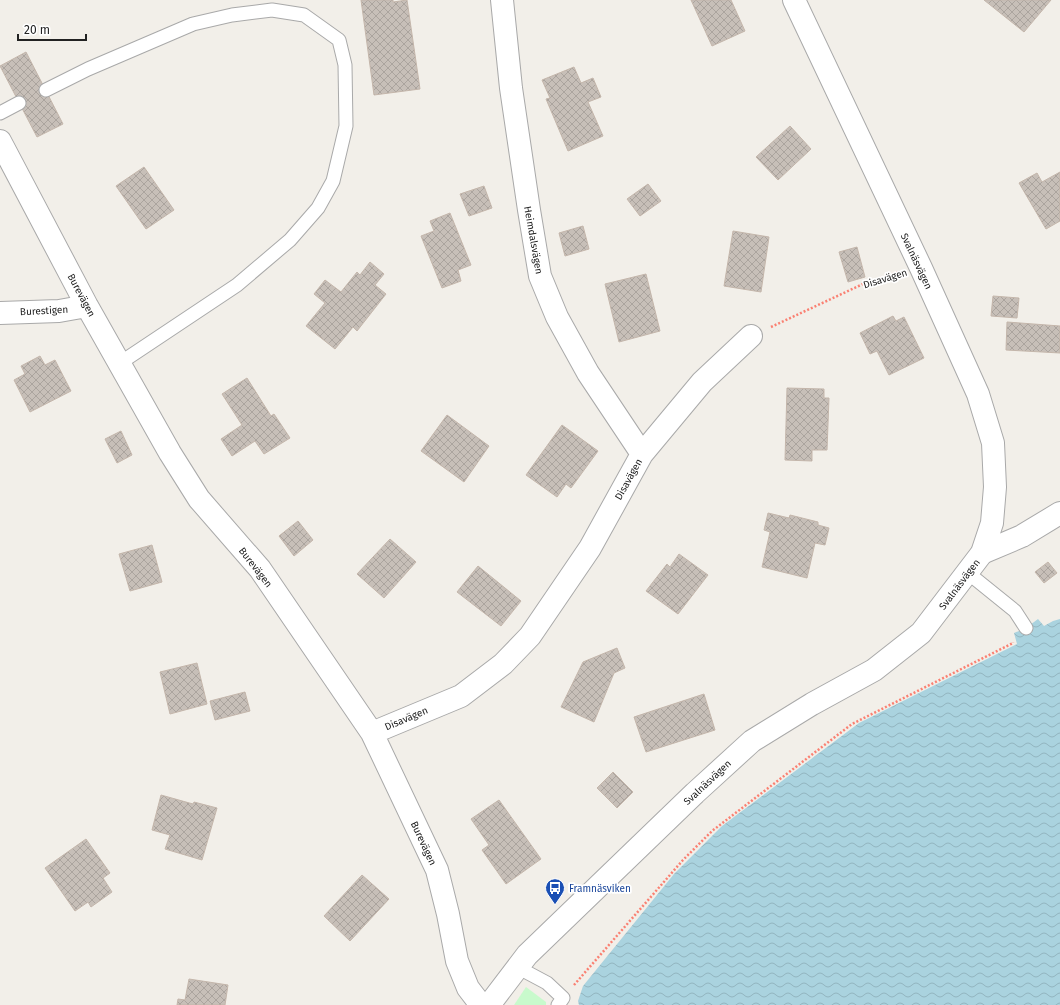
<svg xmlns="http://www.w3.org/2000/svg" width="1060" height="1005" font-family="'Fira Sans',sans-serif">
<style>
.park{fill:#c8facc}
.water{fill:url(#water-waves)}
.building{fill:url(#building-cross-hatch);stroke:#c4b6ab}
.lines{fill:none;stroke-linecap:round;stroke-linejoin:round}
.service-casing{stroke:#a9a9a9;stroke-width:15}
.minor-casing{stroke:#a9a9a9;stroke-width:24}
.tertiary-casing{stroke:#a9a9a9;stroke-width:24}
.path{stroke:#fa8072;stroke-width:2.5;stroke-dasharray:2 2;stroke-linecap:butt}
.service{stroke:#fff;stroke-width:13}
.minor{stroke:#fff;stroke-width:22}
.tertiary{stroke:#fff;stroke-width:22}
.labels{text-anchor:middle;stroke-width:3.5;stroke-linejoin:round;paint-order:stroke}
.street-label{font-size:10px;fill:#222;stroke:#fff}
.transit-label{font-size:10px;fill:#164399;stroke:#fff;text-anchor:start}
</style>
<defs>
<pattern id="water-waves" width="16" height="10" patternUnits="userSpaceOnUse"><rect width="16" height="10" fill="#aad3df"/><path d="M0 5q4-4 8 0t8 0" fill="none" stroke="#92b5bf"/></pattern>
<pattern id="building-cross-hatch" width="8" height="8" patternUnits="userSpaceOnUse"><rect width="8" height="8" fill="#c7bfb8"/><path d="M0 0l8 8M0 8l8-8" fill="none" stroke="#aba49e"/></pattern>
</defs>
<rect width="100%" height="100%" fill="#f2efe9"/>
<path class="park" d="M526 987 546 1002V1005H514Z"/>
<path class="water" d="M1038 619 1044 626 1053 621 1060 619V1005H579L578 1001 583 986 674 874 722 826 859 723 1017 644 1014 633 1026 628Z"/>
<path class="building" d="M361 0H393V2L407 0 420 89 374 95Z
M691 0H731L745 31 712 46Z
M984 0H1051L1024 32Z
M26 52 63 124 37 137 0 66Z
M574 67 581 83 593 78 601 97 588 102 603 136 568 151 546 99 550 98 542 80Z
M790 126 811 149 778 180 756 157Z
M144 167 174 210 146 229 116 186Z
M1060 172V221L1046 229 1019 183 1037 173 1042 182Z
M648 184 661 201 640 216 627 199Z
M484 186 492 208 469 216 460 194Z
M450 213 471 265 458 270 461 281 442 288 421 236 434 231 430 221Z
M583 226 589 249 565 256 559 233Z
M733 231 769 237 761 292 724 286Z
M857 247 865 277 848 282 839 252Z
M370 262 384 274 375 285 386 294 357 331 353 327 335 349 306 326 325 303 314 294 325 280 341 292 357 272 360 275Z
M646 274 660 331 619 342 605 284Z
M993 296 1019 298 1017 318 991 316Z
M893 316 896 321 904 317 924 358 889 375 877 351 870 354 860 333Z
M1007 322 1060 326V353L1006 350Z
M40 356 45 365 55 360 71 391 30 412 14 380 25 374 21 366Z
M247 378 271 416 274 414 290 438 264 454 255 441 232 456 221 439 242 425 222 394Z
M787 388 824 389V398H829L827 450H812V461L785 460Z
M447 415 489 446 464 482 421 451Z
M562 425 598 451 571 488 566 484 557 497 526 475Z
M121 431 132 455 117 463 105 439Z
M768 513 789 518 790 515 818 522V525L829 528 825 545 815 543 807 578 762 567 770 532 764 530Z
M298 521 313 540 294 556 279 536Z
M390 539 416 562 384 598 357 574Z
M152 545 162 582 130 591 119 554Z
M679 554 708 575 678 614 646 591 667 564 670 567Z
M1048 562 1057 573 1044 583 1035 572Z
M478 566 521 601 501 626 457 592Z
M617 648 625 668 614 673 594 722 561 707 583 662Z
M197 663 207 704 170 714 160 672Z
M245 692 250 711 215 720 210 701Z
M704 694 715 730 646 752 634 717Z
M613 772 633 792 617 808 597 788Z
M161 795 193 804 194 802 217 808 202 860 165 849 170 835 152 830Z
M499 800 541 859 506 884 482 850 489 845 471 819Z
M86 839 110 873 103 878 112 892 91 907 88 902 75 911 45 868Z
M362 875 389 899 350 941 324 916Z
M189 979 228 985 225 1005H177L178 999 185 1000Z"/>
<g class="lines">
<g class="service-casing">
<path id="service" d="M46 90 88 69 193 24 232 15 272 10 304 15 339 40 345 65 346 126 333 181 318 208 290 240 237 285 120 363
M0 113 19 103
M968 573 1015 611 1026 628
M517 967 547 983 563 998 558 1005"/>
</g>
<g class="minor-casing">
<path id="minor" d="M502 0 511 88 529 210 540 276 557 317 588 373 642 454
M0 141 87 306 170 453 199 499 260 569 372 733 437 870 448 914 457 961 468 988 481 1005
M0 313 59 311 87 306
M982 553 1022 536 1060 513
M372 733 461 696 503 664 530 636 590 548 642 454 702 382 751 336"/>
</g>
<g class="tertiary-casing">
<path id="tertiary" d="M489 1005 527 955 695 793 752 741 812 704 874 670 921 633 982 553 992 523 995 487 993 443 978 394 921 268 794 0"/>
</g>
<path class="path" d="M771 327 863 284 899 272
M574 985 683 860 712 831 852 724 1013 643V642"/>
<use href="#service" class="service"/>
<use href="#minor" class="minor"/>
<use href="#tertiary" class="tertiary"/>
</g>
<defs>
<g id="bus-pin" transform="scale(1)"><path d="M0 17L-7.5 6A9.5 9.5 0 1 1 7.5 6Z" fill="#1a4fb4" stroke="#fff"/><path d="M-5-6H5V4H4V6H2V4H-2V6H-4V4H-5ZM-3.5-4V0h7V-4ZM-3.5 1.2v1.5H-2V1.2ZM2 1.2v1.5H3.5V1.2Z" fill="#fff"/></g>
</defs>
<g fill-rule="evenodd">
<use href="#bus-pin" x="555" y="888"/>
</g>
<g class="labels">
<g class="street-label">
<text transform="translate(534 240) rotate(80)" y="4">Heimdalsvägen</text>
<text transform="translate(917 261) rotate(65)" y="4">Svalnäsvägen</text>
<text transform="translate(885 278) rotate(-17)" y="4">Disavägen</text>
<text transform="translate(82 295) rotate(62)" y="4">Burevägen</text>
<text transform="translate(44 310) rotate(-3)" y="4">Burestigen</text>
<text transform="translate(628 479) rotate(-61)" y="4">Disavägen</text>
<text transform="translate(256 567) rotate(52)" y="4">Burevägen</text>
<text transform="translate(959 584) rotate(-53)" y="4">Svalnäsvägen</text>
<text transform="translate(406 718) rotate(-23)" y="4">Disavägen</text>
<text transform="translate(707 782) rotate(-43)" y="4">Svalnäsvägen</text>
<text transform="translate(424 843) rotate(65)" y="4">Burevägen</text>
</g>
<g class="transit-label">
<text x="569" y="892">Framnäsviken</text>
</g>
</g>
<path d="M18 34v6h68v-6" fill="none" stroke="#222222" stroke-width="2"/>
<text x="24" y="34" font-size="12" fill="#222222" stroke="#ffffff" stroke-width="3" paint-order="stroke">20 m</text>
</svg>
